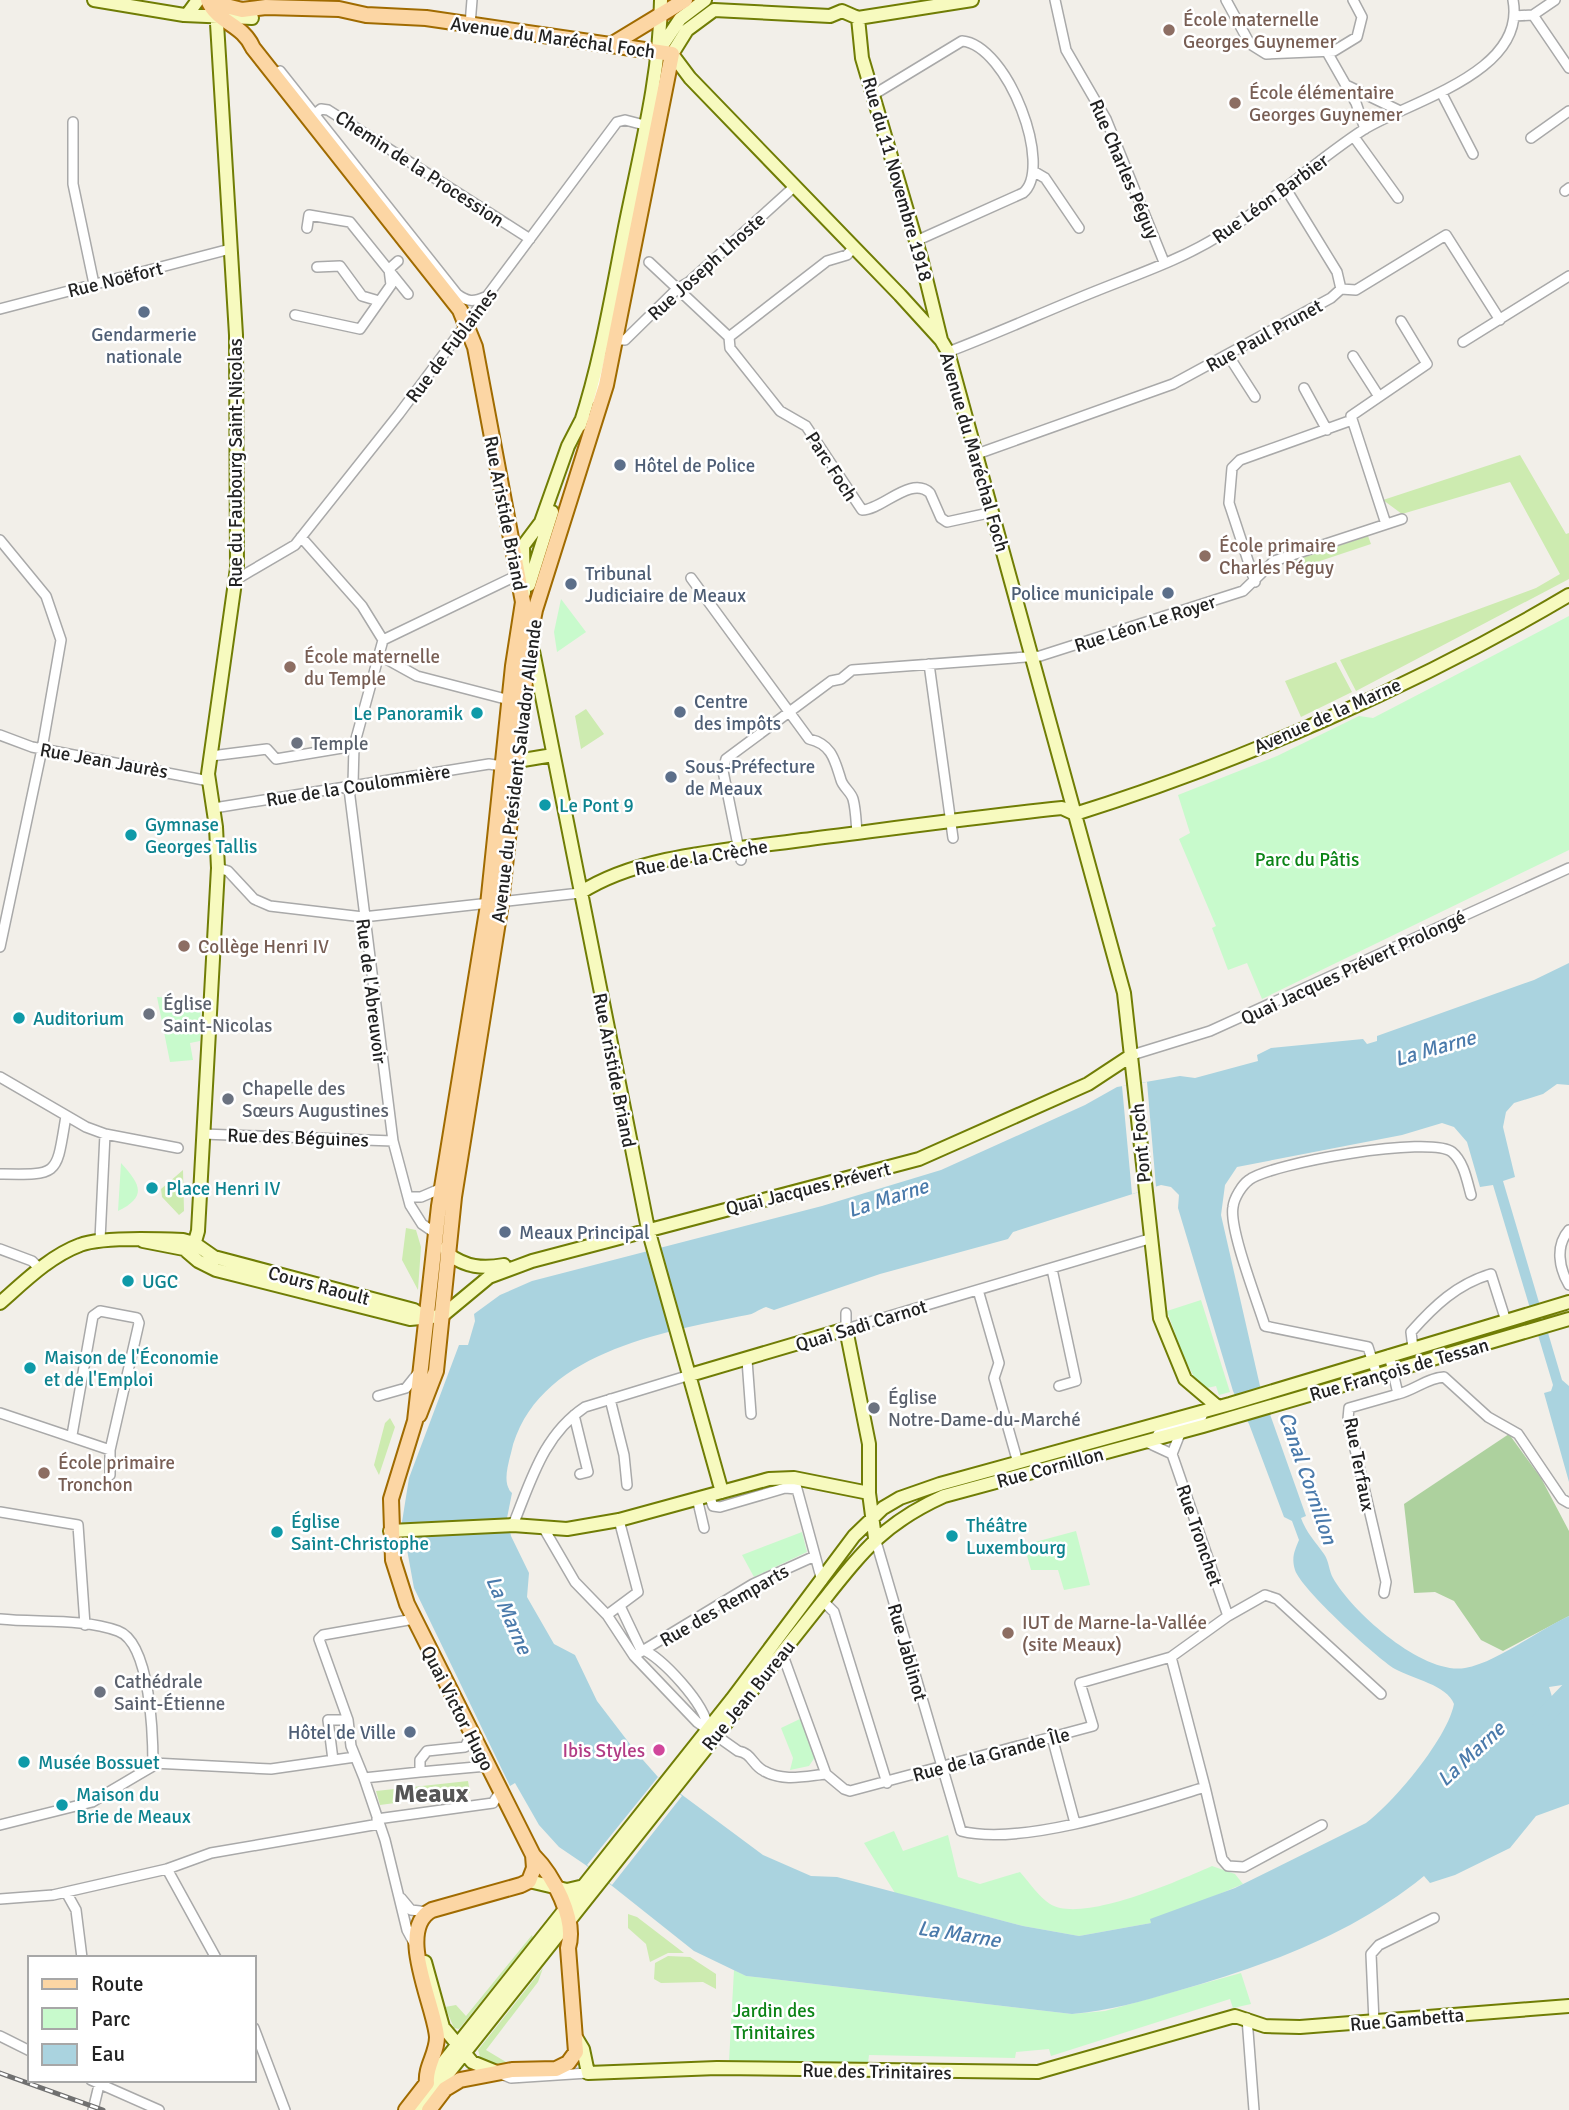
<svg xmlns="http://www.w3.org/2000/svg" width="1569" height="2110" font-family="Signika,sans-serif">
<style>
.grass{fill:#cdebb0}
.forest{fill:#add19e}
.park{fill:#c8facc}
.water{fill:#aad3df;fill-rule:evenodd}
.pier{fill:#f2efe9}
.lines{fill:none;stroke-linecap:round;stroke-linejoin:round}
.river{stroke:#aad3df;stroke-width:18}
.street-casing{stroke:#a9a9a9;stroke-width:12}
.secondary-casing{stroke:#707d05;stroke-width:16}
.primary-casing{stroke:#a06b00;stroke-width:18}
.street{stroke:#fff;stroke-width:9}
.secondary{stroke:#f7fabf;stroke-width:12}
.primary{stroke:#fcd6a4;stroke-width:14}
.rail-casing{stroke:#707070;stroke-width:5}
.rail{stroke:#fff;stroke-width:2.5;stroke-dasharray:8;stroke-linecap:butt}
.education-dot{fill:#8d6e63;stroke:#fff;stroke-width:2.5}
.service-dot{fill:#5c6f8a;stroke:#fff;stroke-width:2.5}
.culture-dot{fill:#0f9aa8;stroke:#fff;stroke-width:2.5}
.worship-dot{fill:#6b7280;stroke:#fff;stroke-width:2.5}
.hotel-dot{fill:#d1479c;stroke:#fff;stroke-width:2.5}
.labels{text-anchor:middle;stroke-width:5;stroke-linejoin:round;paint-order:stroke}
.education-label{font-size:19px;fill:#785e54;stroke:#fff;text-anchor:start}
.street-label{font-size:19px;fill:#222;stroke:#fff}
.service-label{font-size:19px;fill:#4e5e75;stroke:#fff;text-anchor:start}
.culture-label{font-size:19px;fill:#0d838f;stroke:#fff;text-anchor:start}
.worship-label{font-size:19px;fill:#5b616d;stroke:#fff;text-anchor:start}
.park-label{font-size:19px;fill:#0c8416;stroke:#fff}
.hotel-label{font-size:19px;fill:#b23c85;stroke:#fff;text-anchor:end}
.water-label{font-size:21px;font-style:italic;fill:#4a7aab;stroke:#fff}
.district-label{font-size:26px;font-weight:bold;fill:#555;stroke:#fff}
</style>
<rect width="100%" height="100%" fill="#f2efe9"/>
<path class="grass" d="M1520 455 1566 534 1569 533V579L1356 691 1340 660 1536 588 1560 574 1510 482 1402 514 1383 500Z
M1368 536 1371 544 1290 571 1287 563Z
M1336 662 1352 692 1301 717 1285 681Z
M586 709 604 734 581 749 575 716Z
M183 1170 184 1211 179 1215 162 1197 161 1189Z
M406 1228 416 1230 421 1247 418 1290 402 1260Z
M390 1418 395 1427 379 1475 374 1465 385 1423Z
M468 1781 470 1793 380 1805 376 1791Z
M628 1914 637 1917 684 1953H668L650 1962 646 1944 628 1928Z
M532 1935 533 1938 459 2029 454 2028 445 2007 456 2005 466 2016Z
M668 1956 690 1957 716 1974V1989L703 1982 661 1983 654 1979 655 1963Z
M543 1968 538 1982 486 2050 506 2062 522 2061 520 2065 493 2064 481 2060 478 2050Z"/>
<path class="forest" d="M1509 1434 1541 1478 1569 1531V1616L1503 1651 1481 1640 1454 1601 1435 1592 1414 1593 1404 1504Z"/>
<path class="park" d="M561 599 586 632 557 652 554 632Z
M1569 616V850L1262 999 1247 963 1228 970 1212 928 1216 926 1179 839 1190 833 1178 795 1277 756 1359 716 1373 718Z
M157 997 201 1000 200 1041 190 1043 193 1060 170 1062Z
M121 1163C140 1184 148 1196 118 1211Z
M1201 1300 1230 1392 1219 1395 1216 1386 1207 1388 1194 1377 1183 1355 1167 1311Z
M1076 1531 1090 1585 1064 1590 1058 1570H1031L1024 1545Z
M802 1532 807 1552 754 1577 742 1555Z
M802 1718 817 1754 809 1766 790 1770 793 1758 781 1728Z
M894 1831 903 1851 948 1835 958 1877 980 1884 1020 1872C1029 1882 1039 1897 1050 1904 1082 1924 1180 1880 1212 1866L1235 1874 1243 1884 1184 1909 1151 1919V1923L1079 1936 1023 1926 895 1893 864 1843Z
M734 1970 746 1976 1072 2014 1105 2011 1241 1973 1251 2004 1233 2008 1230 1999 1051 2056 1049 2049 1016 2052 1015 2058 869 2055 868 2063 729 2061Z"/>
<path class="water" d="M1569 963V1085L1557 1084 1543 1094 1514 1103 1506 1112 1503 1127 1515 1177 1503 1181 1562 1380 1569 1386V1482L1544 1393 1551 1391 1553 1385 1493 1185 1480 1187 1467 1142 1454 1127 1442 1123 1402 1135 1237 1167 1225 1185 1221 1215 1260 1386 1306 1516 1301 1518C1307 1534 1315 1541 1324 1554 1329 1561 1329 1571 1333 1578 1353 1613 1423 1675 1465 1668 1496 1663 1538 1630 1569 1616V1684L1549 1687 1554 1703H1569V1804L1536 1816 1510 1848 1455 1875 1430 1883 1424 1876C1353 1934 1265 1966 1177 1991 1142 2001 1109 2011 1072 2014L746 1976 694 1951 587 1866 559 1847 539 1825 515 1783 510 1786 414 1588 402 1522 409 1478 459 1345H468L475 1321 474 1314 500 1295 532 1281 822 1206 941 1170 1085 1105 1117 1087 1180 1076 1195 1078 1258 1061 1257 1055 1271 1048 1363 1039 1367 1044 1377 1041V1036L1534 980ZM1161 1185 1171 1187 1179 1195 1178 1208 1233 1391 1249 1424 1284 1517 1292 1521 1299 1540C1295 1550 1291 1557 1295 1570 1301 1589 1377 1658 1395 1669 1413 1679 1447 1685 1454 1704 1447 1739 1394 1802 1366 1823L1235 1888 1150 1919 1151 1923 1079 1936 1023 1926 837 1877 811 1876 763 1855 658 1777 636 1752 597 1701 575 1655 554 1644 527 1597 529 1573 511 1536 507 1518 512 1493C502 1484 508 1465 511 1453 534 1353 662 1332 747 1315 754 1314 759 1309 766 1307L774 1310 880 1274 1008 1239 1013 1232Z"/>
<path class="pier" d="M1147 1082 1156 1187 1132 1194 1122 1086Z
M658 1777 682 1796 612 1885 587 1865Z"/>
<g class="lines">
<path class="river" d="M1541 1720 1569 1691"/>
<g class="street-casing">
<path id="street" d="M1055 0 1066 50 1106 119 1164 262
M1226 0 1250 44 1266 54 1334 51 1357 37 1362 17 1353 0
M1533 15 1569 68
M1514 16 1533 15 1555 0
M470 25 472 0
M1327 52 1356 103 1365 129
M280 71 457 294C467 302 474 302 485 297
M1346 85 1398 110
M1441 92 1473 154
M873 95 962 41C1008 45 1054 168 1023 193L916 241
M310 118 321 109 328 110 530 239
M73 122V184L94 284
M1354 137 1398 198
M1531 138 1569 111
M1033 171 1045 178 1079 228
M1286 189 1337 272 1341 289
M1565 191 1569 188
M307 228 309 215 350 222 408 294
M649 262 729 337
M317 267 340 266 362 296 379 301
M0 309 230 249
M295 315 360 329 391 285 389 269 398 261
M729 337 730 348 780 411 806 426 862 510C882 510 911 475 930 493L941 518 947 522 993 512
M729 337 827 261 847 255 854 247
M616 340H625L677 289 689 282 795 186
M1463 342 1569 276
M948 352C998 333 1046 311 1096 291 1138 274 1183 259 1222 234 1271 203 1314 162 1363 130 1409 101 1527 73 1513 0
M1228 355 1255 397
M1353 356 1378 395
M1304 388 1327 430
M595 398 604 361
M977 454 1173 384 1331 298 1341 289 1356 290 1446 235 1500 320
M1386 524 1351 416 1427 364 1401 321
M301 537 362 606 383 640 354 746 353 784 349 789 393 1141 410 1205 422 1224 435 1233
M0 540 46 596 61 640 42 749 0 947
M691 578 809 739C832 744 835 761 841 780 843 787 851 792 853 799 856 810 856 822 857 833
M237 579 295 545 399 414 617 122 625 120 652 127
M1255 582 1229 503 1232 468 1240 460 1352 420
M383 640 518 575
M379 655 417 676 509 700
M929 664 953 838
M0 735 32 747 209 781
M211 756 267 749 276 759 354 746
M214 808 489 764 502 766
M741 860 723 771 726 759 831 681 841 679 852 670 1040 656 1243 591 1274 561 1402 519
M218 868 228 871 254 899 270 906 363 917 580 893
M1132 1055 1210 1031 1569 868
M0 1077 86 1127 105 1134 178 1148
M203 1134 393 1141
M0 1174C60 1175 56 1176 66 1116
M408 1197H421L442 1188
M1569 1230C1555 1246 1559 1268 1569 1285
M100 1240 105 1134
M0 1249 32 1261 40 1269
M1052 1269 1076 1381 1059 1386
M978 1290 999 1363 994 1378 1018 1463
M846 1313V1329L1149 1239
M1413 1348 1411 1332C1434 1306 1457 1284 1491 1274L1506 1321
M747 1360 751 1414
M1377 1375 1368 1347 1265 1326C1257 1300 1229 1229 1233 1207 1234 1198 1242 1185 1249 1180 1271 1163 1431 1135 1452 1152 1464 1162 1467 1181 1471 1195
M1398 1394C1415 1390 1427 1378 1444 1377L1488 1417 1518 1434 1562 1499 1569 1503
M378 1396 406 1388 418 1373
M610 1399 624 1455 627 1485
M0 1413 110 1450
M574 1415 588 1472 580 1474
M1158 1434 1185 1419
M72 1435 93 1316 100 1311 137 1318 139 1323 110 1450V1475
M1144 1441 1172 1454
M1172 1454 1228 1616
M1172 1454 1181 1431 1202 1416
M794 1478 822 1581
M709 1495 713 1506 720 1507 785 1488 797 1489
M697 1498 704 1528
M0 1512 78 1525 85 1625
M513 1525C531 1481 543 1435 585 1407L690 1375
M543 1527 575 1582 607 1615 634 1656 697 1722 738 1751C752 1753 752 1765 764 1771 783 1782 806 1776 826 1774
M875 1538 961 1831C1022 1847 1144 1806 1205 1787L1171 1657
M1384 1593 1386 1582 1348 1419 1349 1408 1398 1394 1389 1355
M823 1601 834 1612 887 1783
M620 1606 640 1648C663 1658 705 1704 708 1728
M607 1615 638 1592 619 1520
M0 1619C37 1623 82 1618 118 1631 151 1643 153 1738 153 1766L92 1802 0 1825
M634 1656 753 1584 815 1556
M780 1656 785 1661 826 1774 844 1789 850 1791 1093 1726 1080 1683 1171 1657 1228 1616 1265 1595 1277 1599 1381 1694
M471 1735 465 1747 427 1751 420 1760V1772L487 1766
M1052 1737 1075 1823
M333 1760 328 1720H348
M153 1763 271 1769 355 1757
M364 1778 351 1746 348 1720 319 1639 323 1635 414 1619
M1205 1787 1222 1859 1228 1866 1244 1867 1322 1825
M377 1819 493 1803 500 1792
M167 1869 216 1958
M66 1892 76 1910 82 1958
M401 1898 411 1910 428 1912
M0 1899 53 1895 167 1869 211 1853 379 1824
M414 1943 407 1930 385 1840 364 1778 420 1772
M1247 2018 1254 2110
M1374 2022 1371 1954 1379 1945 1434 1918
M254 2028 285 2110
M0 2036 30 2051
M501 2074 511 2078 588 2073
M91 2080 159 2110
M93 2110 100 2081"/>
</g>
<g class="secondary-casing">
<path id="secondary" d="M94 0 184 15 252 18
M187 15 198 0
M858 18 862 58 921 258 941 340
M660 49 680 19 705 0
M672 54 690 78 900 295 941 340 948 352 1124 993 1160 1318 1185 1379 1218 1407
M672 54 687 30 714 10 830 16 842 11 858 18 972 0
M580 425C601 361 612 293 625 227 640 152 660 77 661 0
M529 585 552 512
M524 593 523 546 541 522 568 446 583 417
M532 646 648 1229 722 1492
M516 766 523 760 553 755
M1075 814C1241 762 1419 684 1569 595
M580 893C640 854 732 850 802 840 889 829 976 817 1062 808L1075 814
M143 1241 184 1249 198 1261 216 1270 410 1319 442 1316 489 1277 532 1261 919 1159 1088 1084 1132 1055
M446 1248 448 1254C466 1267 482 1269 504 1265
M192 1252 198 1231 218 868 216 827 208 774 237 568 236 335 216 7
M0 1303C24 1282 50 1256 80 1245 99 1237 160 1239 183 1240L194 1243 214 1257 414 1310 426 1318
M690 1375 846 1329 869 1444V1493L875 1538
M390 1531 513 1525 567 1529 619 1520 769 1479 794 1478 869 1493
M529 1881 567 1890 584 1886
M425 1962 443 2027 472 2062 499 2073
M577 2039 583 2049 588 2073 717 2068 1038 2072 1235 2016 1265 2026 1300 2027 1569 2006
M427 2083 732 1699 854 1536 883 1508 900 1498 940 1484 1230 1404 1569 1302
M419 2110 823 1601C863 1551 884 1523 944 1496L1203 1426 1569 1319"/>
</g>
<g class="primary-casing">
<path id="primary" d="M208 0C218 24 242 23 253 48L460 310 475 347 523 602 513 666 488 905 439 1206 415 1421 391 1499 393 1560 407 1604 533 1855 534 1868 529 1881 521 1885 432 1910C395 1929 435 2006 437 2037 437 2054 425 2067 427 2083L406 2110
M221 0 226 6 242 10 266 7 339 9 366 15 426 18 672 54 606 385 535 610 530 635 501 903 454 1197 436 1371 419 1415
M611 45 685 0
M429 2110 445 2089 460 2080 512 2070 556 2069 568 2063 576 2052 568 1948C577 1919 553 1875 533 1855"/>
</g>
<use href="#street" class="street"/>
<use href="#secondary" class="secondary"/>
<use href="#primary" class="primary"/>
<g class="rail-casing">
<path id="rail" d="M0 2073 103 2110"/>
</g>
<use href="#rail" class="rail"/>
</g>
<g class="education-dot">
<circle cx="1169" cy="30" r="7"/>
<circle cx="1235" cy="103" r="7"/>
<circle cx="1205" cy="556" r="7"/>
<circle cx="290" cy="667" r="7"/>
<circle cx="184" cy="946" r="7"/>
<circle cx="44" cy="1473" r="7"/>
<circle cx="1008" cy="1633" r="7"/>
</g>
<g class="service-dot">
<circle cx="144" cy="312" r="7"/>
<circle cx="620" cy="465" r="7"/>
<circle cx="571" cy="584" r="7"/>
<circle cx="1168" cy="593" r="7"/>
<circle cx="680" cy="712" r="7"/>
<circle cx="671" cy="777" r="7"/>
<circle cx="505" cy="1232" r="7"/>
<circle cx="410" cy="1732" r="7"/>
</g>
<g class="culture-dot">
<circle cx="477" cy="713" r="7"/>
<circle cx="545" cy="805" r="7"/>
<circle cx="131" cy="835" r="7"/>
<circle cx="19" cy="1018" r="7"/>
<circle cx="152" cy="1188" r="7"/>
<circle cx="128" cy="1281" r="7"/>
<circle cx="30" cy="1368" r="7"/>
<circle cx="277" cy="1532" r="7"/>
<circle cx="952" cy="1536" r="7"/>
<circle cx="24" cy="1762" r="7"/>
<circle cx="62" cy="1805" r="7"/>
</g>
<g class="worship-dot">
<circle cx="297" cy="743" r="7"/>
<circle cx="149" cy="1014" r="7"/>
<circle cx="228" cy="1099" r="7"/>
<circle cx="874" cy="1408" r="7"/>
<circle cx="100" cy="1692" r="7"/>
</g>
<circle class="hotel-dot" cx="659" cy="1750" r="7"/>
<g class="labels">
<g class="education-label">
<text x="1183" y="26">École maternelle<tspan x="1183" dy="22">Georges Guynemer</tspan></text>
<text x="1249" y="99">École élémentaire<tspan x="1249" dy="22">Georges Guynemer</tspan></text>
<text x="1219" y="552">École primaire<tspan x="1219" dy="22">Charles Péguy</tspan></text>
<text x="304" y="663">École maternelle<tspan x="304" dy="22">du Temple</tspan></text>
<text x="198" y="953">Collège Henri IV</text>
<text x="58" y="1469">École primaire<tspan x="58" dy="22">Tronchon</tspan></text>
<text x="1022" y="1629">IUT de Marne-la-Vallée<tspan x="1022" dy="22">(site Meaux)</tspan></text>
</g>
<g class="street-label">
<text transform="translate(553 37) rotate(8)" y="7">Avenue du Maréchal Foch</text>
<text transform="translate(420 168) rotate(33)" y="7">Chemin de la Procession</text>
<text transform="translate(1125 169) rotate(67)" y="7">Rue Charles Péguy</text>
<text transform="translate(898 179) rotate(74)" y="7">Rue du 11 Novembre 1918</text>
<text transform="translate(1270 198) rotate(-36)" y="7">Rue Léon Barbier</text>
<text transform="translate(706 266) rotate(-42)" y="7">Rue Joseph Lhoste</text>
<text transform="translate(115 279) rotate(-14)" y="7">Rue Noëfort</text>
<text transform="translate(1264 335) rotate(-29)" y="7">Rue Paul Prunet</text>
<text transform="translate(451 345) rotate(-53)" y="7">Rue de Fublaines</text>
<text transform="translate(975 452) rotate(74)" y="7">Avenue du Maréchal Foch</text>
<text transform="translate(235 463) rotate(-90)" y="7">Rue du Faubourg Saint-Nicolas</text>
<text transform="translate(832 466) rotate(57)" y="7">Parc Foch</text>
<text transform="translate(506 513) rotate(79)" y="7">Rue Aristide Briand</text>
<text transform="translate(1145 623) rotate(-18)" y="7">Rue Léon Le Royer</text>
<text transform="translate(1327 715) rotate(-24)" y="7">Avenue de la Marne</text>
<text transform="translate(104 760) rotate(10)" y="7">Rue Jean Jaurès</text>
<text transform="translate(516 771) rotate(-83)" y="7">Avenue du Président Salvador Allende</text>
<text transform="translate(358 785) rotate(-9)" y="7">Rue de la Coulommière</text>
<text transform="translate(701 857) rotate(-10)" y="7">Rue de la Crèche</text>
<text transform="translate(1353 967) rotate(-25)" y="7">Quai Jacques Prévert Prolongé</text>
<text transform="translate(372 991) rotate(83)" y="7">Rue de l'Abreuvoir</text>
<text transform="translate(615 1070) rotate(79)" y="7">Rue Aristide Briand</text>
<text transform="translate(298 1137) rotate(2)" y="7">Rue des Béguines</text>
<text transform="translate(1140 1143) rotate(-95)" y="7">Pont Foch</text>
<text transform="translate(808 1188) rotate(-14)" y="7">Quai Jacques Prévert</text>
<text transform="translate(319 1285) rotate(15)" y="7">Cours Raoult</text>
<text transform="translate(861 1325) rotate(-17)" y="7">Quai Sadi Carnot</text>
<text transform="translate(1399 1369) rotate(-16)" y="7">Rue François de Tessan</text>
<text transform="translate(1360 1464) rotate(79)" y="7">Rue Terfaux</text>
<text transform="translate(1050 1467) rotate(-15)" y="7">Rue Cornillon</text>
<text transform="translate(1200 1535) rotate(71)" y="7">Rue Tronchet</text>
<text transform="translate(724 1605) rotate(-30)" y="7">Rue des Remparts</text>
<text transform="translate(908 1652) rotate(74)" y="7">Rue Jablinot</text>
<text transform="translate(748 1695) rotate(-51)" y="7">Rue Jean Bureau</text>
<text transform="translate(458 1708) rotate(63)" y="7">Quai Victor Hugo</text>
<text transform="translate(991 1754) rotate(-15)" y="7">Rue de la Grande Île</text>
<text transform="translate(1407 2019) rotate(-5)" y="7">Rue Gambetta</text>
<text transform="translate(877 2071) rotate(1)" y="7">Rue des Trinitaires</text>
</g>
<g class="service-label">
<text x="144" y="341" text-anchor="middle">Gendarmerie<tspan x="144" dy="22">nationale</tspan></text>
<text x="634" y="472">Hôtel de Police</text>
<text x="585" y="580">Tribunal<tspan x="585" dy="22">Judiciaire de Meaux</tspan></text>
<text x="1154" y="600" text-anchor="end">Police municipale</text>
<text x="694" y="708">Centre<tspan x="694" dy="22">des impôts</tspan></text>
<text x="685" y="773">Sous-Préfecture<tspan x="685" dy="22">de Meaux</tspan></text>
<text x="519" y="1239">Meaux Principal</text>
<text x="396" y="1739" text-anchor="end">Hôtel de Ville</text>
</g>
<g class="culture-label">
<text x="463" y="720" text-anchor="end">Le Panoramik</text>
<text x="559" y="812">Le Pont 9</text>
<text x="145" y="831">Gymnase<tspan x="145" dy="22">Georges Tallis</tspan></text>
<text x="33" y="1025">Auditorium</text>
<text x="166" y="1195">Place Henri IV</text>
<text x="142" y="1288">UGC</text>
<text x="44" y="1364">Maison de l'Économie<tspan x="44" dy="22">et de l'Emploi</tspan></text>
<text x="291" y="1528">Église<tspan x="291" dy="22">Saint-Christophe</tspan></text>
<text x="966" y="1532">Théâtre<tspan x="966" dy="22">Luxembourg</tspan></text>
<text x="38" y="1769">Musée Bossuet</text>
<text x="76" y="1801">Maison du<tspan x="76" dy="22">Brie de Meaux</tspan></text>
</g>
<g class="worship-label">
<text x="311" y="750">Temple</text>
<text x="163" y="1010">Église<tspan x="163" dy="22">Saint-Nicolas</tspan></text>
<text x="242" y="1095">Chapelle des<tspan x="242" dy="22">Sœurs Augustines</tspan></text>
<text x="888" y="1404">Église<tspan x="888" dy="22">Notre-Dame-du-Marché</tspan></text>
<text x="114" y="1688">Cathédrale<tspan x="114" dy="22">Saint-Étienne</tspan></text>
</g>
<g class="park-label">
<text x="1307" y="866">Parc du Pâtis</text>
<text x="774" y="2017">Jardin des<tspan x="774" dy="22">Trinitaires</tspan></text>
</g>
<g class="hotel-label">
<text x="645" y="1757">Ibis Styles</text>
</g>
<g class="water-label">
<text transform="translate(1435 1048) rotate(-16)" y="7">La Marne</text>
<text transform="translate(888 1198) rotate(-18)" y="7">La Marne</text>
<text transform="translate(1308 1478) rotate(71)" y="7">Canal Cornillon</text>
<text transform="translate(509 1615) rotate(66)" y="7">La Marne</text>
<text transform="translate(1471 1754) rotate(-43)" y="7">La Marne</text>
<text transform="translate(959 1934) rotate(9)" y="7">La Marne</text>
</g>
<g class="district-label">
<text x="431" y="1802">Meaux</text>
</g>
</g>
<rect x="28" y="1956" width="228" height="126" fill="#ffffff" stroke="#a7a7a7" stroke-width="2"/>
<rect x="42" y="1979" width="35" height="10" fill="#fcd6a4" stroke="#a7a7a7" stroke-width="2"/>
<text x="91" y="1991" font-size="21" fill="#222222">Route</text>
<rect x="42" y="2008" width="35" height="21" fill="#c8facc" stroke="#a7a7a7" stroke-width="2"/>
<text x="91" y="2026" font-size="21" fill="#222222">Parc</text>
<rect x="42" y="2044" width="35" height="21" fill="#aad3df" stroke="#a7a7a7" stroke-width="2"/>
<text x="91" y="2061" font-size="21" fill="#222222">Eau</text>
</svg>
